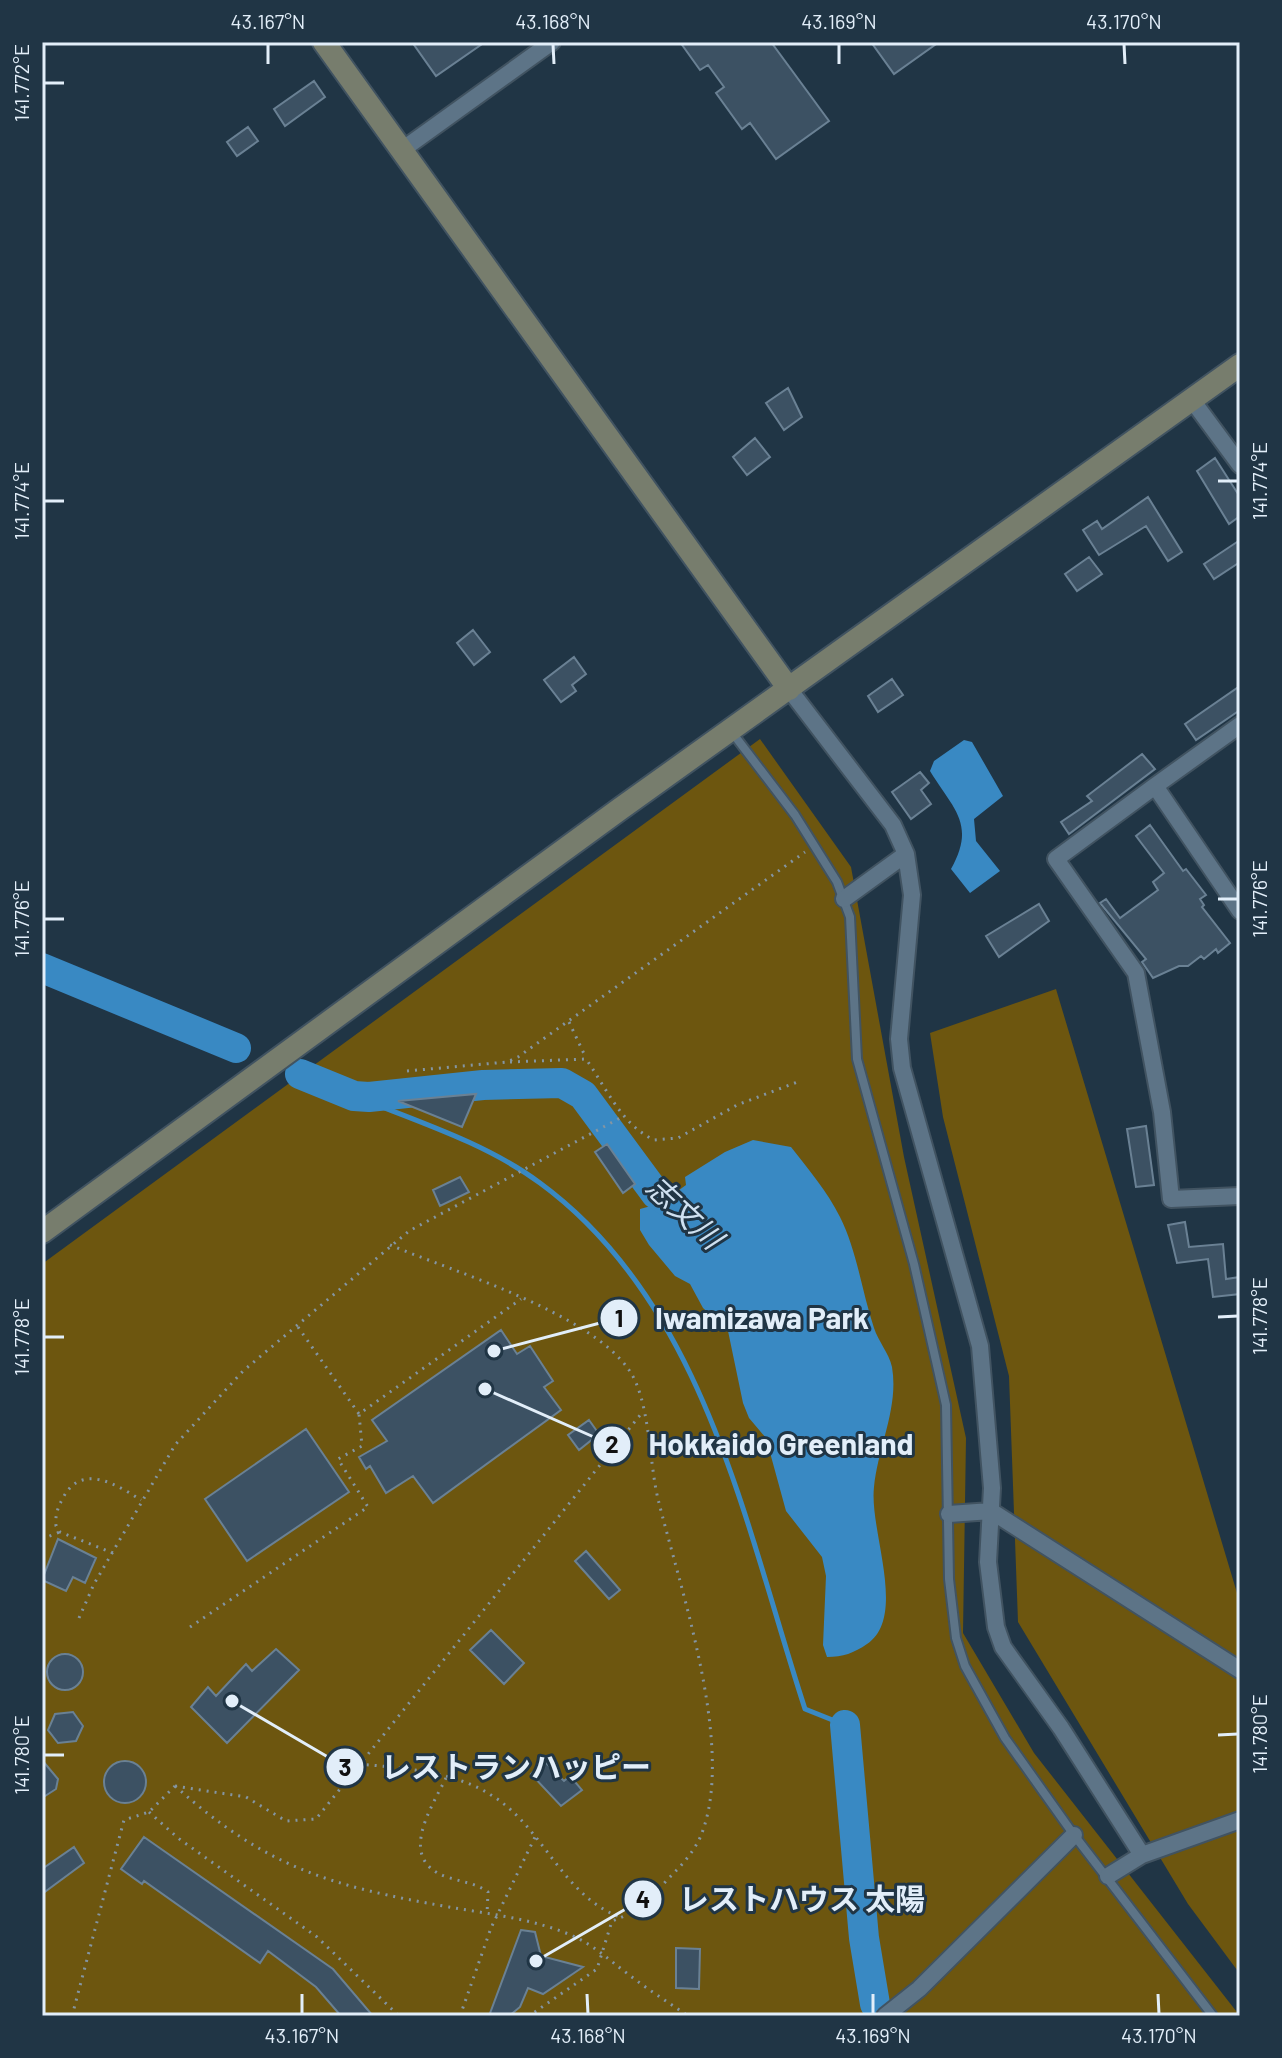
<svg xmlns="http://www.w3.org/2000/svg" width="1282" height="2058" font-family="Barlow,'Noto Sans JP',sans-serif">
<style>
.green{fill:#6d560f}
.water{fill:#3989c3}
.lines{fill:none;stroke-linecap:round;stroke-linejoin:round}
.stream{stroke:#3989c3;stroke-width:5}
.river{stroke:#3989c3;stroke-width:30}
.building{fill:#3c5163;stroke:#6a8194;stroke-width:2}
.lane-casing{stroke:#415361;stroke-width:12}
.street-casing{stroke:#415361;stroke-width:20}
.secondary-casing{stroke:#415361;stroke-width:26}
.path{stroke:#8495a2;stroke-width:3;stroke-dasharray:2 6;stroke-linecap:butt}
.lane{stroke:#5d7487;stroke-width:8}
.street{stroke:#5d7487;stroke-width:16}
.secondary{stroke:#777d6d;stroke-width:22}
.ticks{fill:none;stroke:#e2eef9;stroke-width:3}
.labels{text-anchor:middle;stroke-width:6;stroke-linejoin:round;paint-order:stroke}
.water-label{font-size:30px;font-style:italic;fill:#cfe1f1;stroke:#203545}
.leader{fill:none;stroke:#e2eef9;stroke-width:3}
.callout-dot{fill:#e2eef9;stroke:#203545;stroke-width:3}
.mark-label{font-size:24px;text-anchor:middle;font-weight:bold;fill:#111}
.callout-label{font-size:30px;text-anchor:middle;font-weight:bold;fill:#e2eef9;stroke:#203545;stroke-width:6;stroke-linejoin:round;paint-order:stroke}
.neatline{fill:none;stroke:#e2eef9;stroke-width:3}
.ticks-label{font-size:20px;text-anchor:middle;fill:#e2eef9}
</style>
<rect width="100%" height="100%" fill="#203545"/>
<path class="green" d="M760 739 851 867 904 1157 966 1438 963 1633 1034 1753 1240 2016H42V1264Z
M1056 989 1240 1603V1974L1188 1904 1018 1622 1009 1376 943 1117 930 1033Z"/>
<path class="water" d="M964 740 972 742 1003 796 974 819 976 841 1000 871 970 893 951 869C976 824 954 810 930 771L934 761Z
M753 1140 791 1147C809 1170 827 1191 840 1217 857 1251 862 1292 874 1328 878 1341 889 1353 892 1367 899 1407 878 1447 874 1487 869 1531 908 1616 867 1644 854 1653 843 1657 827 1657L823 1645 826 1576 822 1557 786 1511 766 1438 749 1418 743 1403 728 1331 703 1308 690 1284 675 1276 649 1245 640 1230V1209L651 1206 647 1197 669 1190 675 1193 686 1185 685 1177 725 1152Z"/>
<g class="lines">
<path class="stream" d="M354 1096C416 1121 486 1143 540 1183 705 1304 745 1526 805 1709L845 1725"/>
<path class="river" d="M42 968 236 1048
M300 1074 354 1096 369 1097 483 1085 562 1083 583 1095 656 1194 689 1216
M845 1725 864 1938 875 2004"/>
</g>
<path class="building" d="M412 42H485L436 76Z
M680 42H771L829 121 776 159 750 123 742 129 716 93 724 87 708 65 700 70Z
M871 42H939L894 74Z
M314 81 325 97 285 126 274 109Z
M248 127 258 141 237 156 227 142Z
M788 388 802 417 784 430 766 403Z
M755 438 770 457 747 475 733 457Z
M1215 458 1240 497V516L1229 524 1197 471Z
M1148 497 1182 552 1168 561 1146 526 1099 555 1083 530 1097 521 1102 529Z
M1240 540V562L1214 579 1204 564Z
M1089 557 1102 574 1077 591 1065 574Z
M473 630 490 652 474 665 457 643Z
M574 657 586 674 572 685 576 691 561 702 544 680Z
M892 679 903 695 878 712 868 696Z
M1240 686V710L1196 740 1185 724Z
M1142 754 1155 769 1069 834 1061 822 1092 801 1087 796Z
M920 772 929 783 921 790 931 804 911 819 892 792Z
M1150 825 1183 871 1186 869 1206 895 1200 899 1204 905 1202 907 1230 943 1218 953 1216 949 1204 959 1201 956 1188 966H1179L1153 978 1142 962 1146 959 1100 903 1106 899 1120 918 1158 890 1153 882 1164 873 1136 836Z
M1039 904 1049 921 999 957 986 936Z
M476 1094 462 1127 398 1101Z
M1146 1126 1154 1185 1136 1187 1127 1129Z
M607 1144 635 1184 623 1193 595 1152Z
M460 1177 469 1192 440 1206 433 1190Z
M1185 1222 1189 1247 1223 1244 1226 1279 1240 1277V1294L1213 1297 1208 1259 1177 1263 1168 1225Z
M501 1330 517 1354 530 1346 553 1381 544 1387 561 1410 433 1503 413 1476 386 1493 370 1466 366 1469 359 1457 387 1441 372 1420Z
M589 1420 599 1434 579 1450 568 1435Z
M306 1429 349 1492 247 1561 205 1499Z
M58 1539 96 1558 85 1583 73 1577 66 1591 42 1580Z
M586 1551 620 1590 609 1599 575 1561Z
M491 1630 524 1663 504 1684 470 1650Z
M276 1649 299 1670 227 1743 191 1707 208 1687 216 1696 246 1664 252 1671Z
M47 1672a18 18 0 1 1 36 0a18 18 0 1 1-36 0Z
M73 1712 83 1726 76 1741 58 1743 48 1730 55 1714Z
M42 1760 58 1779 56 1789 42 1798Z
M104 1782a21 21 0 1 1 42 0a21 21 0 1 1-42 0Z
M544 1761 564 1781 570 1776 582 1790 561 1806 531 1774Z
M144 1837 333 1969 373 2016H341L316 1987 268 1951 260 1963 144 1881 142 1884 121 1869Z
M74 1847 84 1863 42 1894V1869Z
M521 1930 535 1932 541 1956 583 1967 543 1994 528 1988 520 2007 509 2016H489Z
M676 1948 700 1949 699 1989 676 1988Z"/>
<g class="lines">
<g class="lane-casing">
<path id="lane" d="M731 731 795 815 837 882 850 917 857 1059 914 1264 946 1405 949 1579 956 1638 965 1666 1005 1738 1074 1835 1213 2016"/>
</g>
<g class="street-casing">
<path id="street" d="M402 150 552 42
M1192 400 1240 465
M789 689 893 825 906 854 912 895 899 1039 902 1068 980 1346 992 1488 988 1562 996 1627 1003 1647 1061 1728 1142 1855 1108 1876
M1240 725 1155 786 1240 911
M1155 786 1056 859 1136 973 1162 1112 1171 1199 1240 1196
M844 899 906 854
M949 1514 991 1511 1240 1670
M1142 1855 1240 1820
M885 2016 919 1989 1074 1835"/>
</g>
<g class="secondary-casing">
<path id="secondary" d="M324 42 789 689
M42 1232 620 809 1240 365"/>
</g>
<path class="path" d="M569 1022 586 1058
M510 1062 586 1059C607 1089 621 1124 654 1140L678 1138 737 1105 800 1081
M407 1071 507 1062 518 1057 805 852
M390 1245C455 1272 590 1313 629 1370 650 1400 649 1462 658 1499 680 1588 734 1743 703 1830 697 1849 682 1865 668 1879 648 1901 640 1911 612 1921L597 1969 529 2016
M298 1327 359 1414 521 1299
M42 1539 60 1532
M113 1553 60 1532 56 1526C55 1514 58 1507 64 1496 83 1463 117 1485 141 1500
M79 1618 94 1584 175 1445 243 1371 409 1231 622 1117
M190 1627 368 1507 338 1459 362 1446 359 1414
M359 1764C402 1768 454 1771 491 1795 543 1826 562 1896 620 1917
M446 1778C430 1810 397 1860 447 1877 461 1882 476 1883 488 1892L487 1914
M175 1786 246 1797 286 1821 316 1819 641 1414
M175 1786C267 1868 330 1886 449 1907 489 1914 535 1919 573 1936 595 1946 609 1960 628 1974 647 1989 668 2002 688 2016
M149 1812 178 1838 317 1937 399 2016
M72 2016 124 1820 149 1812 175 1786
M460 2016 491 1928 535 1837"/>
<use href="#lane" class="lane"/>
<use href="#street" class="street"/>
<use href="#secondary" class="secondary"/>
</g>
<path class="ticks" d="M268 44V64M553 44 554 64M839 44V64M1124 44 1125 64M44 83H64M1218 481H1238M44 501H64M1218 899H1238M44 919H64M1218 1317 1238 1316M44 1337H64M1218 1735 1238 1734M44 1755H64M302 1994V2014M587 1994 588 2014M873 1994V2014M1158 1994 1159 2014"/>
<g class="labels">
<g class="water-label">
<text transform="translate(684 1213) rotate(43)" y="10">志文川</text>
</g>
</g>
<path class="leader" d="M494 1351L619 1318M485 1389L612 1445M232 1701L345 1767M536 1961L643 1899"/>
<g class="callout-dot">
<circle cx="494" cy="1351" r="8"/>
<circle cx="485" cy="1389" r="8"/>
<circle cx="232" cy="1701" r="8"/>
<circle cx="536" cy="1961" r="8"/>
<circle cx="619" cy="1318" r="20"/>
<circle cx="612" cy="1445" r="20"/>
<circle cx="345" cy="1767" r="20"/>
<circle cx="643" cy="1899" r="20"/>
</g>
<g class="mark-label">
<text x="619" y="1327">1</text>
<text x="612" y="1453">2</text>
<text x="345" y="1776">3</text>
<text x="643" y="1908">4</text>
</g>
<g class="callout-label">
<text x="762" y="1329">Iwamizawa Park</text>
<text x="781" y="1455">Hokkaido Greenland</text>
<text x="516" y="1778">レストランハッピー</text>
<text x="802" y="1910">レストハウス 太陽</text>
</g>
<rect width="1282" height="2058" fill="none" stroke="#203545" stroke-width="88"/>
<rect x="44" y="44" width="1194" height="1970" class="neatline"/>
<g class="ticks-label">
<text x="268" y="29">43.167°N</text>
<text x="553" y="29">43.168°N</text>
<text x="839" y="29">43.169°N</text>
<text x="1124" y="29">43.170°N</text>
<text transform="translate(22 83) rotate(-90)" y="7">141.772°E</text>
<text transform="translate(1260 481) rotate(-90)" y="7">141.774°E</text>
<text transform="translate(22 501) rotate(-90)" y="7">141.774°E</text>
<text transform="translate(1260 899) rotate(-90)" y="7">141.776°E</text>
<text transform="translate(22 919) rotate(-90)" y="7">141.776°E</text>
<text transform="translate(1260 1316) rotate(-90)" y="7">141.778°E</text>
<text transform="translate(22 1337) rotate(-90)" y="7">141.778°E</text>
<text transform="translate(1260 1734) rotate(-90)" y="7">141.780°E</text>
<text transform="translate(22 1755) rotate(-90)" y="7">141.780°E</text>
<text x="302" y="2043">43.167°N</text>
<text x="588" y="2043">43.168°N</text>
<text x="873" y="2043">43.169°N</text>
<text x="1159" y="2043">43.170°N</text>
</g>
</svg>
